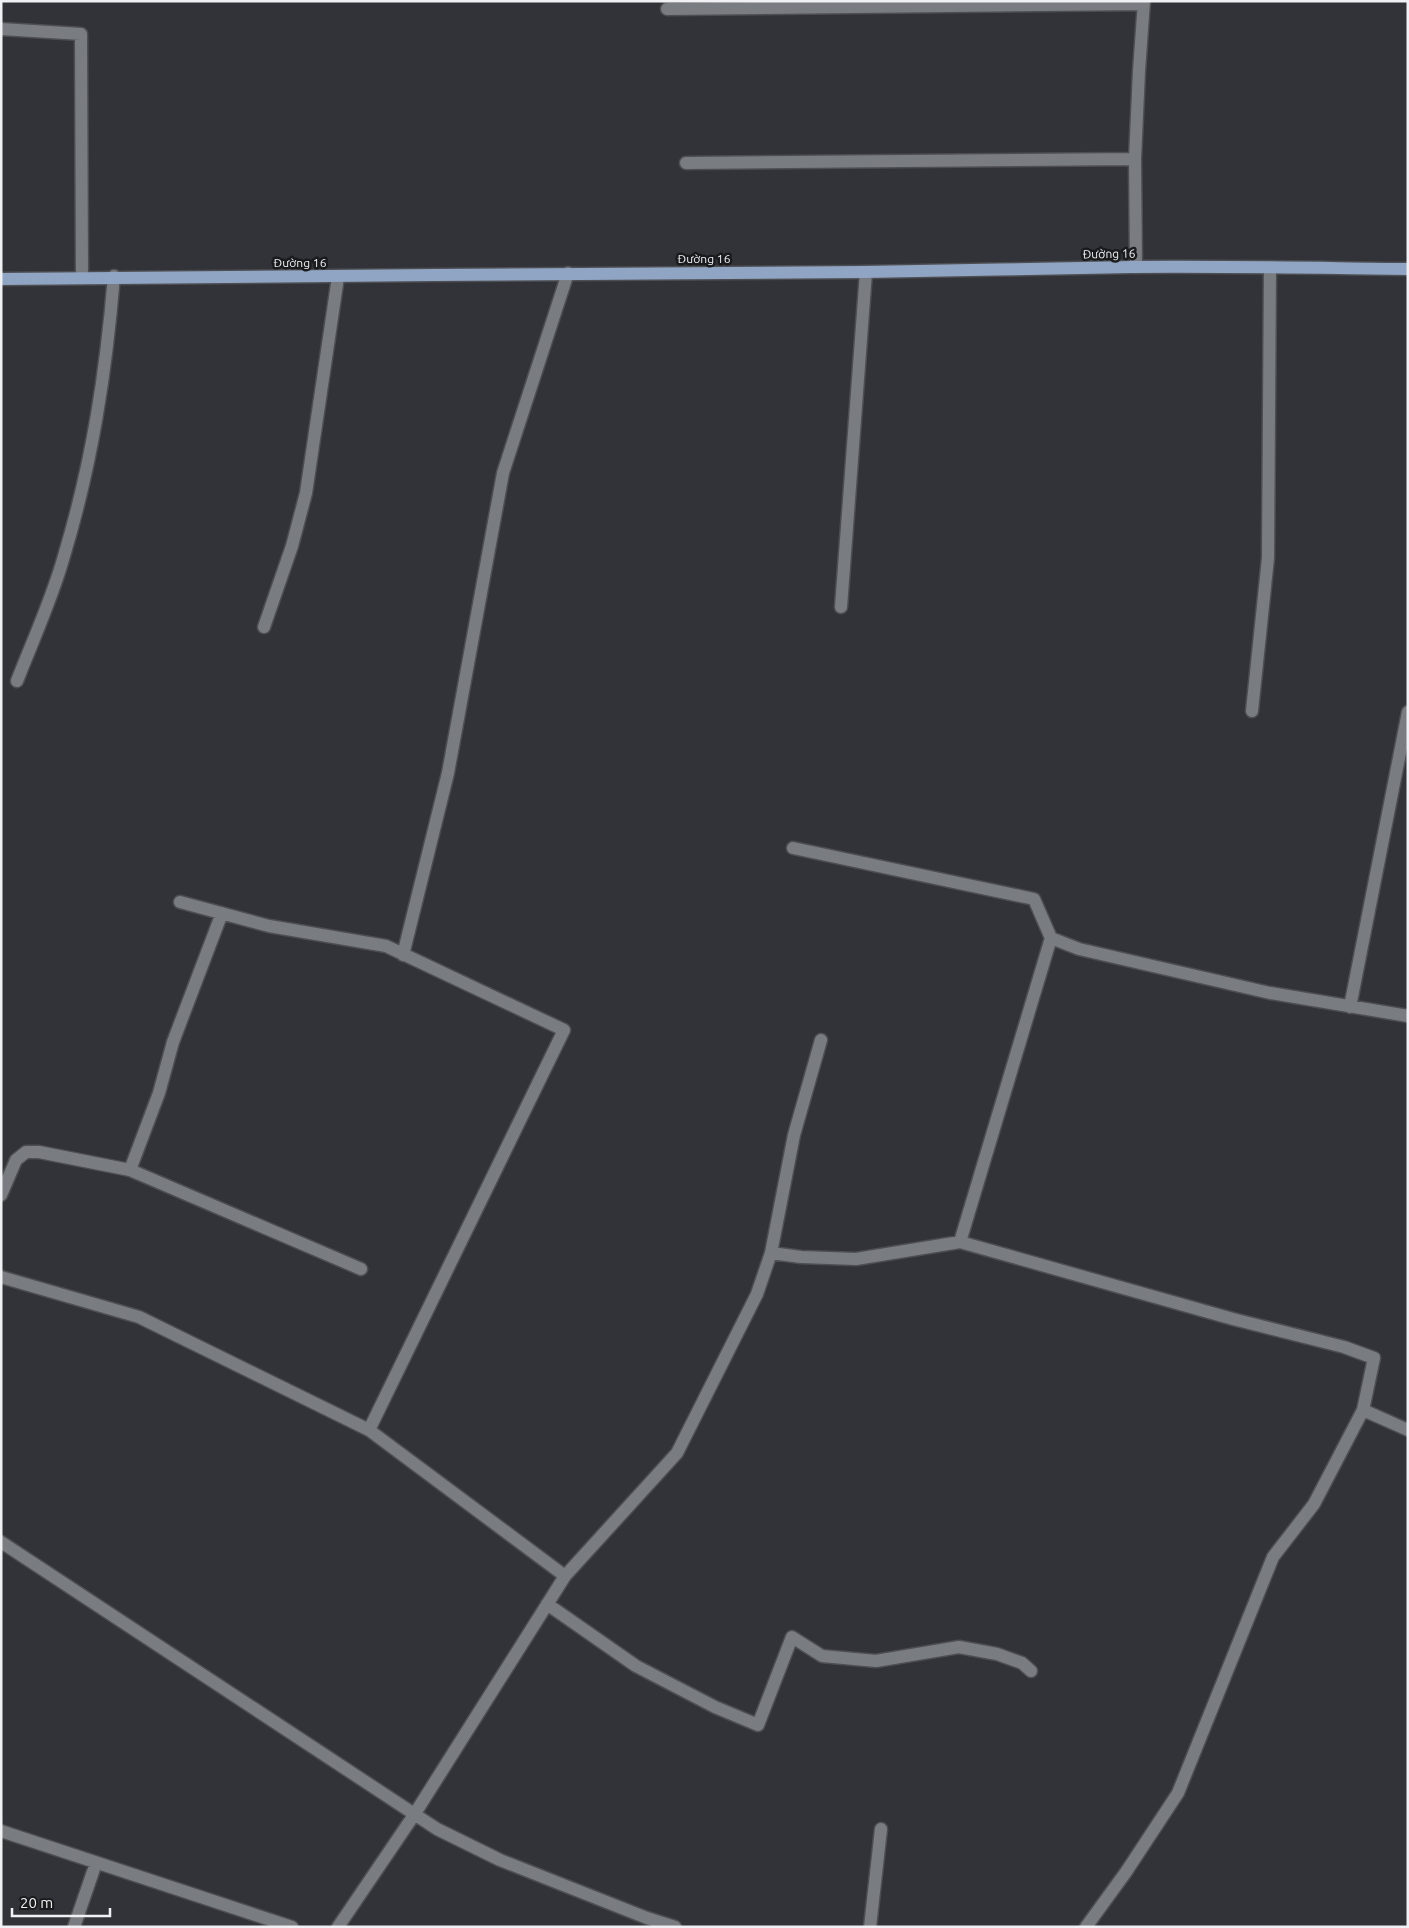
<svg xmlns="http://www.w3.org/2000/svg" width="1409" height="1928" font-family="Ubuntu,sans-serif">
<style>
.lines{fill:none;stroke-linecap:round;stroke-linejoin:round}
.minor-casing{stroke:#4d4e52;stroke-width:15}
.major-casing{stroke:#4d4e52;stroke-width:15}
.minor{stroke:#797c80;stroke-width:12}
.major{stroke:#90a4c3;stroke-width:12}
.labels{text-anchor:middle;stroke-width:5;stroke-linejoin:round;paint-order:stroke}
.street-label{font-size:12px;fill:#f0f1f4;stroke:#1a1b1d}
</style>
<rect width="100%" height="100%" fill="#313338"/>
<g class="lines">
<g class="minor-casing">
<path id="minor" d="M667 9 1144 4
M1 29 81 34 82 278
M686 163 1135 159
M1136 267 1135 159 1139 71 1144 1
M841 607 866 272
M264 627 292 546 306 493 338 277
M17 681C33 640 52 599 64 556 92 463 106 373 114 276
M1252 711 1268 558 1270 268
M793 848 1034 899 1051 938 1079 949 1270 993 1408 1016
M180 902 269 926 386 946 564 1030 369 1430
M403 955 448 773 503 473 568 273
M1350 1007 1408 712
M130 1170 159 1093 173 1042 222 913
M1 1195 16 1160 26 1152H39L130 1170 361 1269
M960 1242 1051 938
M771 1253 801 1257 856 1259 960 1242 1233 1319 1344 1347 1374 1358 1363 1410 1408 1430
M1 1277 139 1317 369 1430 565 1576
M1 1542 437 1829 500 1860 647 1918 675 1927
M547 1604 636 1666 715 1707 758 1725 792 1637 822 1656 876 1661 959 1647 997 1654 1022 1663 1031 1671
M1 1831 292 1927
M74 1927 96 1863
M338 1927 414 1815 565 1576 677 1453 757 1294 771 1253 794 1135 821 1040
M870 1927 881 1829
M1086 1927 1126 1872 1178 1793 1273 1557 1314 1504 1363 1410"/>
</g>
<g class="major-casing">
<path id="major" d="M1 279C289 275 576 275 864 272 953 271 1043 268 1132 267 1224 266 1316 268 1408 269"/>
</g>
<use href="#minor" class="minor"/>
<use href="#major" class="major"/>
</g>
<g class="labels">
<g class="street-label">
<text transform="translate(1109 254) rotate(-1)" y="4">Đường 16</text>
<text x="704" y="263">Đường 16</text>
<text x="300" y="267">Đường 16</text>
</g>
</g>
<rect width="1409" height="1928" fill="none" stroke="#f0f1f4" stroke-width="5"/>
<path d="M12 1908v8h98v-8" fill="none" stroke="#f0f1f4" stroke-width="2.5"/>
<text x="20" y="1908" font-size="15" fill="#f0f1f4" stroke="#1a1b1d" stroke-width="4" paint-order="stroke">20 m</text>
</svg>
